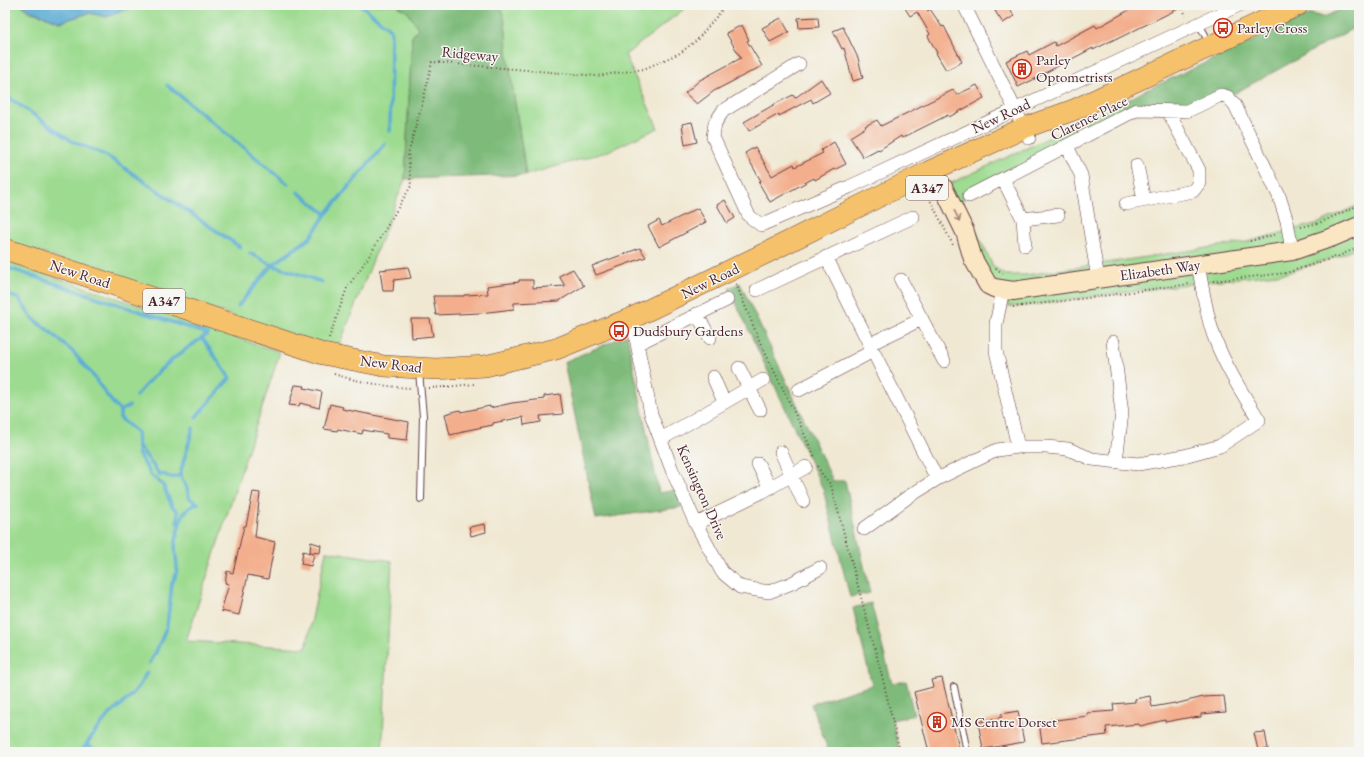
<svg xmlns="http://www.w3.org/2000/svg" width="1364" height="757" font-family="'EB Garamond',serif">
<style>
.green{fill:#9ddb90;stroke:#747d5e}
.forest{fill:#7ebb7a;stroke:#646d52}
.water{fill:#5aabd4;stroke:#526580}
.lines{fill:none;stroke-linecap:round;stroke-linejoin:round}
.stream{stroke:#5aabd4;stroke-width:3.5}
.building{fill:#f3af8d}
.lane-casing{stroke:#633d44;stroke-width:8}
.street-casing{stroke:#633d44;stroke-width:14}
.secondary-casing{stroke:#633d44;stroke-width:20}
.primary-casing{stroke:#633d44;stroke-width:22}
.path{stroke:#633d44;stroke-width:2;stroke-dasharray:1 3;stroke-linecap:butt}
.lane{stroke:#fff;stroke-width:6}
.street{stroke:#fff;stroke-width:13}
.secondary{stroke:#fbe6c4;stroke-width:18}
.primary{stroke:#f5c16b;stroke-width:21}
.oneway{stroke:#a28278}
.labels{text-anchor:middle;stroke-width:3;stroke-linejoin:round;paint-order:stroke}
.shield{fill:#f6f6f2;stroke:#7e6067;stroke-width:1}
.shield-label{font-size:14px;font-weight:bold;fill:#4a1f2b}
.poi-label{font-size:15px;fill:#4a1f2b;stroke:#f6f6f2;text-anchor:start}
.street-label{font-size:15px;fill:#4a1f2b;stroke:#f6f6f2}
</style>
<rect width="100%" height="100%" fill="#f6f6f2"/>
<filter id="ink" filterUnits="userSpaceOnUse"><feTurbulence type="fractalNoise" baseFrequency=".025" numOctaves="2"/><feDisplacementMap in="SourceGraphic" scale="8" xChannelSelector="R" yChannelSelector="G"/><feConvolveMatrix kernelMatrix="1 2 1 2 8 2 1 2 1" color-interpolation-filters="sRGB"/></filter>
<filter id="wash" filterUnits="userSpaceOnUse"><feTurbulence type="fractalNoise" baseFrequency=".012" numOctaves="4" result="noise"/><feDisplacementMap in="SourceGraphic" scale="16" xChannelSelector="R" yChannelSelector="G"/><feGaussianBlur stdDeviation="0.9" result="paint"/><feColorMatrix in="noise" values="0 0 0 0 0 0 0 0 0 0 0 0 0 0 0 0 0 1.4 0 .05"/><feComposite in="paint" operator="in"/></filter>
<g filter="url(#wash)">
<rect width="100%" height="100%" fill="#f0e8d2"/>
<path class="green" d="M5 5H21L30 12 42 15 60 22 89 13 107 17 138 5H397L399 7 408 12 419 28 412 37 405 179 339 346 304 339 5 241Z
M500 5H689L625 55 658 128 606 152 526 175 507 51 506 32Z
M1123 103 1130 113 961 200 993 266 1005 275H1026L1247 242 1319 223 1359 205V247L1339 256 1286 273 1202 282 1017 307 1000 305 994 288 943 187Z
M5 261 280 352 186 641 306 648 326 551 392 561 382 752H5Z"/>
<path class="forest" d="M397 5H500C506 17 506 38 507 51L526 175 405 179 412 37 418 28 408 12 399 7Z
M1350 5H1359V25L1228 97 1187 111 1130 113 1123 103 1142 92 1311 14 1324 17Z
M740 283 833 481H845L870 593 850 597 823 489 729 288Z
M627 335 659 493 677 490 681 507 596 519 564 362Z
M871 603 892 684 906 681 914 715 892 720 900 752H829L811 704 872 685 853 608Z"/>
<path class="water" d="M21 5H138L107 17 89 13 60 22C46 16 32 13 21 5Z"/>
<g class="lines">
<path class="stream" d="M361 5 391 30 390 131
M167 85 288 184
M5 95 72 141 107 156 240 247
M298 192 326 214
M250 253 272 265 322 282
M5 267 208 334
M5 293 19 299 33 319 54 335 73 352 92 374 108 397 120 411 129 406
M238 306 272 265 310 238 326 214 385 144
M136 396C158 369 179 353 208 334
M120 411V418L137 432 138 445 160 475 163 474C170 477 174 480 180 474L193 428
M196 417 230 378 202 338
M138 446V453L151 475 163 485 172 506 178 512 177 521 179 526
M150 663 156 652 167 626 172 583C179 572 177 563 175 550 175 545 179 522 182 517 184 510 192 506 198 503 184 497 191 496 186 486 183 481 181 479 180 474
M87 744 98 752
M81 752 95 732 107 717 128 699 139 686 147 672"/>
</g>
<g id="blocks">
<path class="building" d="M903 5H930L926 7 928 11 930 9 942 27 944 26 962 62 946 70 936 53H937L928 36 930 34 917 12 910 16Z
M1005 5H1008L1014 16 1003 23 995 11Z
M1126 5H1186L1117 39V38L1093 50V48L1039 76V77L1018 87 1006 61 1027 51 1029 55 1054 42 1056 46 1095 25 1097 28 1129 10Z
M818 17 819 27 799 28 798 18Z
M781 18 789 32 770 42 762 28Z
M742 25 749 40 747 41 762 66 714 91 697 104 685 93 700 80 741 58 726 33Z
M843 27 858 58 863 78 853 81 844 48 842 49 833 31Z
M821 79 830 93 813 103 811 99 779 116V114L749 131 744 122 775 104 793 95 795 98Z
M977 85 984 98 949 117 948 115 902 138 901 136 879 150 878 149 863 157 850 137 866 127 865 126 877 120 881 126 953 90 957 95Z
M692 122 697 142 685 145 682 124Z
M834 142 846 164 834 170V169L815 180 814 178 770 202 759 183 761 181 745 153 755 147 772 176 794 164 795 167 823 153 821 150Z
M725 200 735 218 727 223 717 205Z
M698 208 706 222 659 247 648 226 659 220 662 226Z
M640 248 646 257 596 275 592 266Z
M408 267 411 278 394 280 393 291H383L380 270Z
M573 269 583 285H585L559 301 514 303V309L480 313 436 315 433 296H464V295L488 294 487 286 519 282V280H533V288L565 286 559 276Z
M411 319H430L433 336 412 338Z
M295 385 305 386 304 388 322 392 319 408 300 403 299 406 289 405Z
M560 394 563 414 540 416 541 422 524 425 523 417 493 423V425L463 431V432L450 435 445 414 460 410 461 412 490 406V408L512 403 544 399V396Z
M330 404 343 407 342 409 409 422 407 440 387 438V434L363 430 362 434 338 429 337 431 324 429Z
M253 492 260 493 255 537 275 542 268 579 248 575 239 615 221 611 229 584 225 583 227 571 233 573 244 526H246Z
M485 524 486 532 471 536 469 527Z
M311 542 321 545 320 553 310 552Z
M303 551 314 554 311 566 301 564Z
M942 678 960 752H929L914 692 933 687 931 680Z
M1150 696 1152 707 1175 703V704L1203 697 1224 696 1226 712 1201 714V717L1192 718V717L1165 722V720L1140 726 1139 724 1106 727 1107 735 1042 743 1039 722 1088 716 1087 713 1114 711 1113 704 1135 702V699Z
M1018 711 1024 742 983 749 978 722 1002 717 1001 714Z
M1265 732 1268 749 1258 750 1254 733Z"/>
</g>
</g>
<g filter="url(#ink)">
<use href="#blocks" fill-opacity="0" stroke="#633d44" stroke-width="1"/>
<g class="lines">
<g class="lane-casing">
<path id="lane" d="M1199 24 1210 44
M419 372 423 416 421 499
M954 687 967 752"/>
</g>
<g class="street-casing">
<path id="street" d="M964 5 1029 138
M799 64 723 111 715 123 713 137 749 216 761 225 849 187 1239 5
M1067 146 1081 175 1098 279
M1137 165 1144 200
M1003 179 1023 219 1025 245
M969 196 1136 110 1187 111 1221 95 1228 97 1235 105 1279 196 1287 221 1292 251
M1126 204 1193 191 1199 183V170L1168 111
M1023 219 1058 215
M826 257 937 479
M901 280 944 361
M757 290 913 217
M1003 290 996 324V351L1018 447
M697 314 710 338
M632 318 651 414 672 470 696 524 722 572 740 587 769 592 792 583 820 568
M1113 342 1122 413 1116 461
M637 344 727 300
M870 344 922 319
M739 368 760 410
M713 377 724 402
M799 390 873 351
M661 439 763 380
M781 452 803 501
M758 464 770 488
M696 524 762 492 806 467
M864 529 908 497 937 479 997 450 1018 447H1046L1068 449 1092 459 1138 464 1184 456 1220 446 1259 420C1243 394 1226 368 1215 339 1206 316 1203 289 1198 265"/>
</g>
<g class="secondary-casing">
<path id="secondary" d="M928 172 939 182 943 187 965 232 973 259 984 278 988 285 994 288 1013 291 1292 251 1333 237 1359 226"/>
</g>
<g class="primary-casing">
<path id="primary" d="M5 249 323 354 384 366 436 369 485 366 556 349 632 318 770 251 928 172 1024 128 1076 109 1298 5"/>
</g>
<path class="path" d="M1181 5 1186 16
M927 194 953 245
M1301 227 1319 223 1359 205
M1250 241 1277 234
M996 268 1003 274
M1213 281 1286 273 1339 256 1359 247
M736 284 760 342 798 420 815 458
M1013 307 1095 297 1189 284
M329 338 347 288 368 258 411 186 408 154 425 93 432 62 597 76 644 69 680 53 697 40 726 5
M334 374C359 382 387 387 412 388
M429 388 445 387 474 384
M818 466 822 474 831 485 882 676 900 752"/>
<use href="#lane" class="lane"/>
<use href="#street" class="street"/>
<use href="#secondary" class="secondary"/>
<use href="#primary" class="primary"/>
</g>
<defs><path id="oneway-shaft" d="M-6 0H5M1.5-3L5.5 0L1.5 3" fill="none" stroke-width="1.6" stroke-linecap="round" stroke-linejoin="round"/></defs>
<use class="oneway" href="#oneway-shaft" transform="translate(957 216) rotate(63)"/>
</g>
<defs>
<g id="bus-ring" transform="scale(1)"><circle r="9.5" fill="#f6f6f2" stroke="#c8321e" stroke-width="1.5"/><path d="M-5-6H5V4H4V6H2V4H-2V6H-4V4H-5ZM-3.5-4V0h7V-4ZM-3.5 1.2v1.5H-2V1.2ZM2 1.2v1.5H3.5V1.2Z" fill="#c8321e"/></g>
<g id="building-ring" transform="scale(1)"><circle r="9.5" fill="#f6f6f2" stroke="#c8321e" stroke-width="1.5"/><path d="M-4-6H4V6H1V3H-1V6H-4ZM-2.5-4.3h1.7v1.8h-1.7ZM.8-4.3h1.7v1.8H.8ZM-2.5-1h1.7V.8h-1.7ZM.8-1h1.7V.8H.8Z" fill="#c8321e"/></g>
</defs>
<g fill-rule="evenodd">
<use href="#bus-ring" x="1223" y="28"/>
<use href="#building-ring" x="1022" y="69"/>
<use href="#bus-ring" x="619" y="331"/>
<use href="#building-ring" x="937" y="722"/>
</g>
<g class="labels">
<g class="shield">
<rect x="906" y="176" width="42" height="24" rx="3"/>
<rect x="143" y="289" width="42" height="24" rx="3"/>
</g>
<g class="shield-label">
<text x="927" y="193">A347</text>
<text x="164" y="306">A347</text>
</g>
<g class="poi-label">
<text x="1237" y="33">Parley Cross</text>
<text x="1036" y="65">Parley<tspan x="1036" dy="17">Optometrists</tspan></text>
<text x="633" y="336">Dudsbury Gardens</text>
<text x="951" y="727">MS Centre Dorset</text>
</g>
<g class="street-label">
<text transform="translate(470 54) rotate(5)" y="5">Ridgeway</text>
<text transform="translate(1001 116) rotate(-25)" y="5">New Road</text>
<text transform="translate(1089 118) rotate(-26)" y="5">Clarence Place</text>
<text transform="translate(1160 270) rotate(-8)" y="5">Elizabeth Way</text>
<text transform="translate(80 274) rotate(18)" y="5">New Road</text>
<text transform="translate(710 281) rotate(-26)" y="5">New Road</text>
<text transform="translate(391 364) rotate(7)" y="5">New Road</text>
<text transform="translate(702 492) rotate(66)" y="5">Kensington Drive</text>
</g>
</g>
<rect width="1364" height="757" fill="none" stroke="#f6f6f2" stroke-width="20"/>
</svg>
